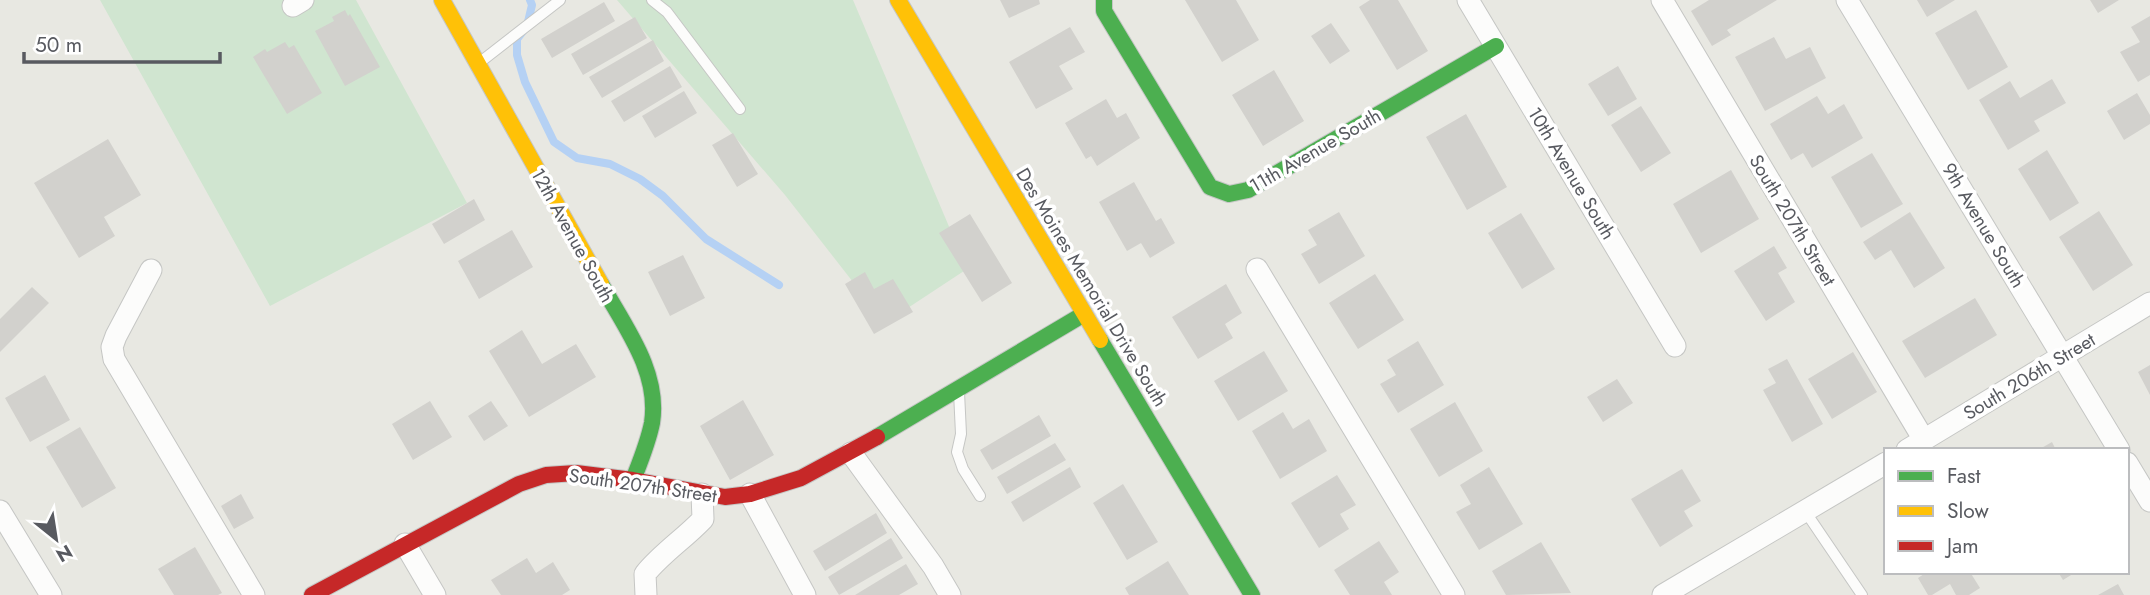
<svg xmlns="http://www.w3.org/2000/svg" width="2150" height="595" font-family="Jost,sans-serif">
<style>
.green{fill:#d0e5d0}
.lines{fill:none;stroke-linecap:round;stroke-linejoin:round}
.stream{stroke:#b5d1f4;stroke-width:8}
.building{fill:#d2d1cd}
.lane-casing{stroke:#c5c6c4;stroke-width:12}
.street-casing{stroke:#c5c6c4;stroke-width:23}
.fast-casing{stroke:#c5c7c5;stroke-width:18}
.slow-casing{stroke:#c5c7c5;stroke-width:18}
.jam-casing{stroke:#c5c7c5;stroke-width:18}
.lane{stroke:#fcfcfb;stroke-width:10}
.street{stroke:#fcfcfb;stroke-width:21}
.fast{stroke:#4caf50;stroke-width:16}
.slow{stroke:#ffc107;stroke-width:16}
.jam{stroke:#c62828;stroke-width:16}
.labels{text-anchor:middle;stroke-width:7;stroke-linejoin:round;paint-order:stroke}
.street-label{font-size:19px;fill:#585a60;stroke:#fff}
</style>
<rect width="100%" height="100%" fill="#e8e8e2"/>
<path class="green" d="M100 0H356L467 203 270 306Z
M617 0H853L967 269 885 323 785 195Z"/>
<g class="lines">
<path class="stream" d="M530 0 532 5 527 26 517 39V55L525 82 554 142 577 158 610 164 640 179 663 196 706 239 779 285"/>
</g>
<path class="building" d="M1000 0H1039L1040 4 1009 18Z
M1185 0H1236L1259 40 1222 62Z
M1370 0H1398L1428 51 1397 70 1359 7Z
M1709 0H1777L1727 30 1731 35 1712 46 1691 11Z
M1917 0H1955L1927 17Z
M2090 0H2119L2098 13Z
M604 2 615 21 552 58 541 39Z
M345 10 348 16 350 14 380 67 345 86 315 31 334 21 332 17Z
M1976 10 2008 67 1968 90 1935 33Z
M2150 16V75L2138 82 2120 52 2140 42 2131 27Z
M635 17 647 38 583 75 571 54Z
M1331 23 1350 51 1330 64 1311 36Z
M1070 27 1085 52 1059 66 1073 89 1036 109 1009 62Z
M1774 37 1786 59 1810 47 1826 78 1765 111 1735 57Z
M653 40 664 61 602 98 589 77Z
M285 42 289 48 294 45 322 93 287 114 253 57 265 49 267 52Z
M670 66 682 87 624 122 611 101Z
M1618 66 1637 99 1608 116 1588 84Z
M1274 70 1304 121 1263 146 1232 95Z
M2052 79 2066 103 2034 121 2040 131 2008 150 1979 100 2010 81 2020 98Z
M684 91 697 113 655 138 642 116Z
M2137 93 2150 115V124L2124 140 2107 111Z
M1817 96 1828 114 1844 104 1863 138 1812 168 1803 153 1791 160 1770 124Z
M1106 99 1117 118 1126 113 1140 138 1097 166 1091 156 1086 159 1065 123Z
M1641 106 1671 153 1641 172 1611 125Z
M1466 114 1507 187 1467 210 1426 137Z
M733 133 758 174 737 187 712 145Z
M108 139 141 195 104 217 115 236 79 258 34 183Z
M2047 150 2079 203 2050 221 2018 169Z
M1872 153 1903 204 1861 228 1831 177Z
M1731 170 1759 219 1701 253 1673 204Z
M1134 182 1156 221 1161 218 1175 243 1150 258 1141 243 1127 251 1099 202Z
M474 199 485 220 444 244 432 224Z
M2099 211 2133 265 2093 291 2059 237Z
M1339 212 1365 256 1319 284 1301 254 1317 245 1308 230Z
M1910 212 1945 268 1914 288 1891 250 1875 260 1863 242Z
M1521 213 1555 269 1522 289 1488 233Z
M970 214 1012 283 982 302 939 233Z
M512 230 533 267 479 299 458 261Z
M1774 246 1787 268 1778 273 1795 302 1766 321 1734 271Z
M683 255 705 298 670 316 648 272Z
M865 272 874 289 893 279 913 312 874 334 845 284Z
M1375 274 1404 320 1358 349 1329 303Z
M1226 284 1242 313 1225 324 1233 338 1198 359 1172 317Z
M32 287 49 303 0 352V319Z
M1975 298 1997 335 1925 378 1902 341Z
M522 330 542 364 576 344 596 377 529 417 489 351Z
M1418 341 1444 385 1398 413 1380 384 1396 375 1387 360Z
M1264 351 1288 391 1238 421 1214 381Z
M1853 352 1877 392 1832 419 1808 379Z
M1787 359 1823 424 1792 442 1763 390 1776 383 1768 369Z
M2150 365V395L2138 372Z
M45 375 70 420 30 442 5 398Z
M1617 379 1633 403 1603 422 1587 397Z
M743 400 774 455 730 480 700 426Z
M430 401 452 437 413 460 392 424Z
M491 401 508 426 484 441 468 416Z
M1455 402 1483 451 1439 477 1410 429Z
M1283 412 1293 429 1309 419 1327 451 1280 479 1252 431Z
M1039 415 1051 436 992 470 980 450Z
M80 427 116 488 82 508 46 447Z
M2052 442 2056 450H2038Z
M1055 443 1066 460 1007 494 997 477Z
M1070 467 1081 487 1023 522 1011 502Z
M1489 467 1523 524 1479 550 1456 512 1471 504 1460 485Z
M1682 469 1701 501 1684 511 1693 526 1660 547 1631 499Z
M1337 475 1356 505 1340 514 1349 529 1319 548 1291 503Z
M1123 484 1158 542 1127 560 1093 503Z
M241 494 254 518 234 529 221 506Z
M876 513 887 533 825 571 813 551Z
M891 538 903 558 839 595 828 577Z
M1379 541 1399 572 1384 582 1392 595H1350L1334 570Z
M1541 542 1571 593 1506 595 1492 571Z
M195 547 222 593 218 595H174L158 569Z
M527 558 536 573 553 562 570 590 562 595H501L491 580Z
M1168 561 1189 595H1129L1125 588Z
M906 564 918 584 899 595H855Z
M1927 572H1970L1980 588 1969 595H1956L1950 584 1932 595H1928L1918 578Z
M2058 572H2076L2063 580Z
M2118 584 2124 595H2098Z"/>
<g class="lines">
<g class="lane-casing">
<path id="lane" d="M652 0 667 12 740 109
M479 63 560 0
M959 392 961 434 957 452 963 469 980 496
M1805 511 1862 595"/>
</g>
<g class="street-casing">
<path id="street" d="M1468 0 1675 346
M1662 0 1924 440
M1847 0 2119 450
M293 6 303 0
M1257 269 1454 595
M151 270 116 336 112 347 114 359 254 595
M1907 450 2150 303
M851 453 933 566 950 595
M2127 463 2150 501
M750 494 805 595
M0 511 51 595
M405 544 435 595
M646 595 645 574C662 553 684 539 703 519L702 494
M1663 595 1886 463"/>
</g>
<g class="fast-casing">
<path id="fast" d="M1104 0V11L1210 187 1229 194 1248 190 1496 46
M601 284C625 327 660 372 652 423 648 443 640 462 633 480
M1100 340 1252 595
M877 437 1084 314"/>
</g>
<g class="slow-casing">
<path id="slow" d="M442 0 601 284
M898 0 1100 340"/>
</g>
<g class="jam-casing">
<path id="jam" d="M312 595 519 484 546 475 576 473 633 480 725 497 750 494 801 478 877 437"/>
</g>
<use href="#lane" class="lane"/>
<use href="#street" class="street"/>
<use href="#fast" class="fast"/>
<use href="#slow" class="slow"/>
<use href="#jam" class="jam"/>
</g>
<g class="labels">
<g class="street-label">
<text transform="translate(1315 150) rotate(-30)" y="7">11th Avenue South</text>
<text transform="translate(1572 173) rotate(59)" y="7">10th Avenue South</text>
<text transform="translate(1793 220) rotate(59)" y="7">South 207th Street</text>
<text transform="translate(1984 225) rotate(59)" y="7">9th Avenue South</text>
<text transform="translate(573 235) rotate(61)" y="7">12th Avenue South</text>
<text transform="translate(1092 287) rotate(59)" y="7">Des Moines Memorial Drive South</text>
<text transform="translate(2029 376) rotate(-31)" y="7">South 206th Street</text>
<text transform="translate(643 485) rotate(8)" y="7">South 207th Street</text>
</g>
</g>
<rect x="1884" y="448" width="245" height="126" fill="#ffffff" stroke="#bcbdbf" stroke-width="2"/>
<rect x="1898" y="471" width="35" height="10" fill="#4caf50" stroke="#bcbdbf" stroke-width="2"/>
<text x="1947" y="483" font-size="21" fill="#585a60">Fast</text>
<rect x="1898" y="506" width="35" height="10" fill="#ffc107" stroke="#bcbdbf" stroke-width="2"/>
<text x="1947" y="518" font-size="21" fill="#585a60">Slow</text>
<rect x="1898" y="541" width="35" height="10" fill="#c62828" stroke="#bcbdbf" stroke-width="2"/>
<text x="1947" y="553" font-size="21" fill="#585a60">Jam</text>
<g transform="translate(56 539) rotate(150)" stroke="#ffffff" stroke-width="5" paint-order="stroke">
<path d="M0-5L12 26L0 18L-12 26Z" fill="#585a60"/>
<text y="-10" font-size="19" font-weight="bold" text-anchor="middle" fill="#585a60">N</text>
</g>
<path d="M24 52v10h196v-10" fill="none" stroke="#585a60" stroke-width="3.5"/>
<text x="35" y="52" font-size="21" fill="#585a60" stroke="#ffffff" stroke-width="5" paint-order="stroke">50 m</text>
</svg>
